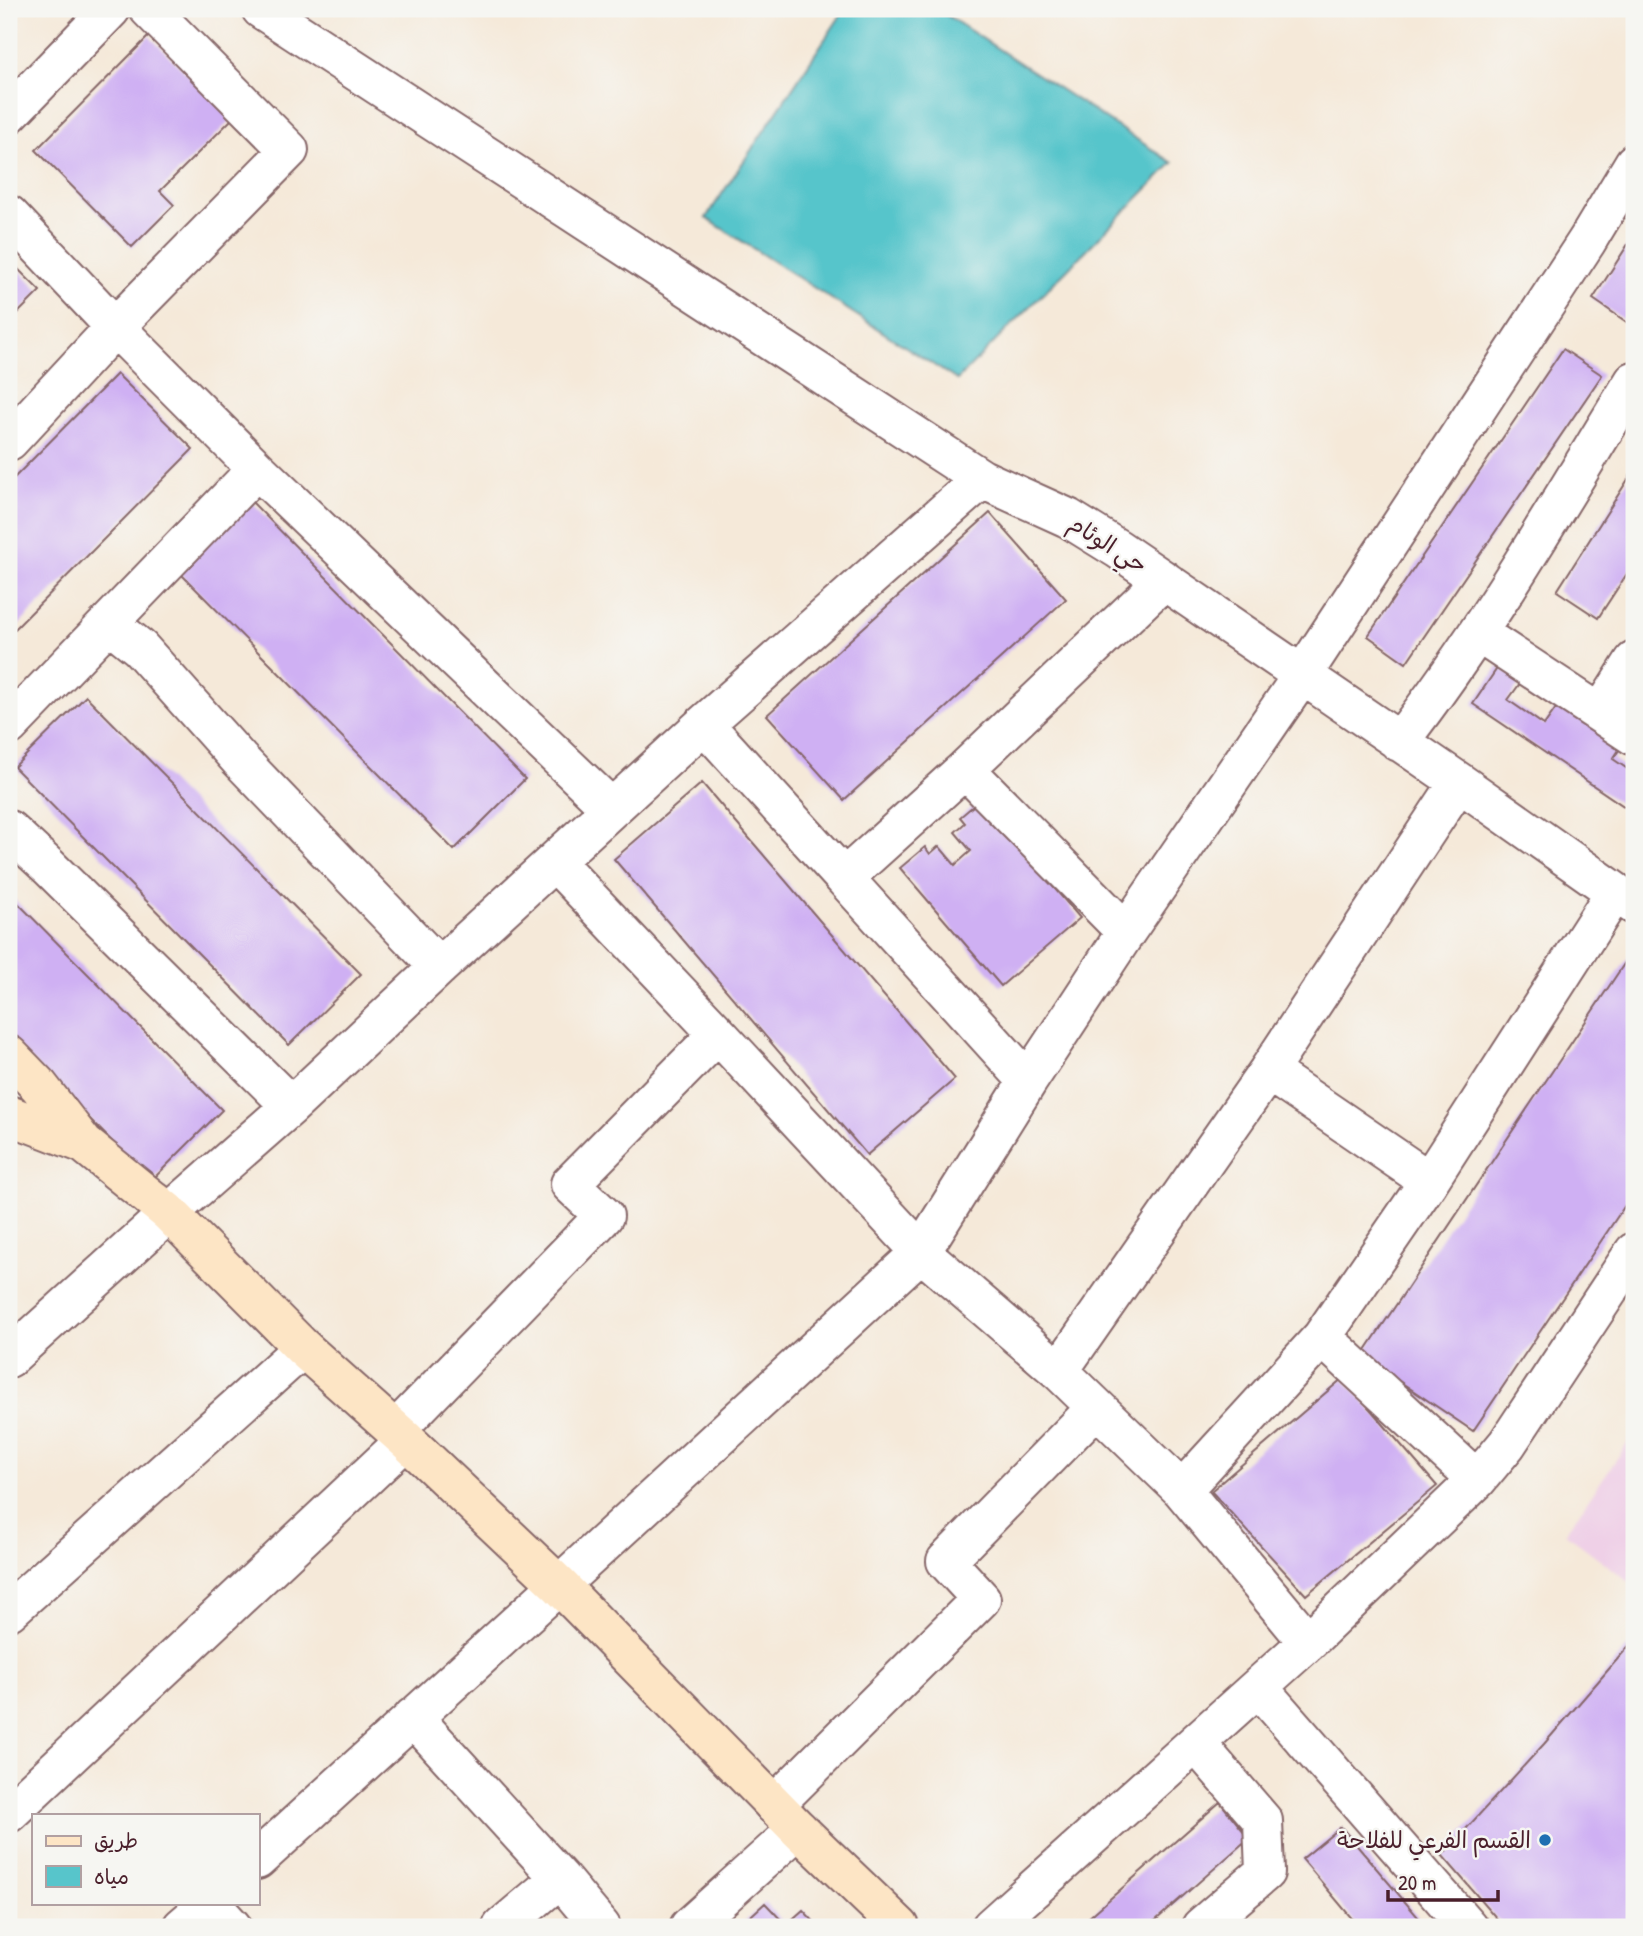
<svg xmlns="http://www.w3.org/2000/svg" width="1643" height="1936" font-family="'Patrick Hand','Playpen Sans Arabic',sans-serif">
<style>
.built{fill:#efd0e7}
.water{fill:#57c5cb;stroke:#50727b;stroke-width:2}
.building{fill:#cfb0f3}
.lines{fill:none;stroke-linecap:round;stroke-linejoin:round}
.street-casing{stroke:#866668;stroke-width:42}
.secondary-casing{stroke:#866668;stroke-width:42}
.street{stroke:#fff;stroke-width:38}
.secondary{stroke:#fde5c5;stroke-width:38}
.poi-dot{fill:#1f6fb2;stroke:#f6f6f2;stroke-width:2.5}
.labels{text-anchor:middle;stroke-width:5;stroke-linejoin:round;paint-order:stroke}
.street-label{font-size:23px;fill:#4a1f2b;stroke:#f6f6f2}
.poi-label{font-size:23px;fill:#4a1f2b;stroke:#f6f6f2;text-anchor:end}
</style>
<rect width="100%" height="100%" fill="#f6f6f2"/>
<filter id="ink" filterUnits="userSpaceOnUse"><feTurbulence type="fractalNoise" baseFrequency=".0143" numOctaves="2"/><feDisplacementMap in="SourceGraphic" scale="14" xChannelSelector="R" yChannelSelector="G"/><feConvolveMatrix kernelMatrix="1 2 1 2 8 2 1 2 1" color-interpolation-filters="sRGB"/></filter>
<filter id="wash" filterUnits="userSpaceOnUse"><feTurbulence type="fractalNoise" baseFrequency=".00686" numOctaves="4" result="noise"/><feDisplacementMap in="SourceGraphic" scale="28" xChannelSelector="R" yChannelSelector="G"/><feGaussianBlur stdDeviation="1.57" result="paint"/><feColorMatrix in="noise" values="0 0 0 0 0 0 0 0 0 0 0 0 0 0 0 0 0 1.4 0 .05"/><feComposite in="paint" operator="in"/></filter>
<g filter="url(#wash)">
<rect width="100%" height="100%" fill="#f5e9d9"/>
<path class="built" d="M1634 1434V1585L1565 1533Z"/>
<path class="water" d="M845 9H937L1173 163 957 380 706 218Z"/>
<g id="blocks">
<path class="building" d="M149 36 232 119 160 191 174 205 132 247 36 150Z
M1634 235V327L1593 299Z
M9 260 40 291 9 322Z
M1563 349 1602 375 1406 663 1368 636Z
M117 374 193 449 9 635V483Z
M1634 470V563L1598 618 1557 591Z
M250 500 525 779 454 850 178 571Z
M990 513 1066 599 844 800 767 715Z
M1498 667 1521 682 1508 700 1544 725 1561 701 1623 744 1613 759 1632 772 1634 768V813L1473 704Z
M86 696 361 974 289 1045 14 767Z
M702 783 955 1079 867 1155 614 859Z
M979 801 1080 918 1001 986 900 868 925 847 930 854 939 846 955 865 971 851 955 832 965 823 960 817Z
M9 894 222 1110 151 1181 9 1037Z
M1634 949V1192L1473 1431 1362 1356Z
M1343 1378 1437 1486 1306 1595 1211 1491Z
M1634 1640V1927H1504L1442 1855 1544 1744Z
M1220 1802 1249 1838 1148 1927H1078Z
M1341 1827 1424 1924 1420 1927H1359L1302 1859Z
M765 1903 786 1925 803 1910 819 1927H745L742 1924Z"/>
</g>
</g>
<g filter="url(#ink)">
<use href="#blocks" fill-opacity="0" stroke="#866668" stroke-width="2"/>
<g class="lines">
<g class="street-casing">
<path id="street" d="M261 9 982 479
M9 114 111 9
M9 215 115 327 257 469 611 808
M9 441 115 327 289 150 149 9
M109 623 140 648 239 759 439 967
M1478 633 1634 736
M1601 713 1634 661
M704 724 844 878
M9 726 257 469
M1399 742C1487 629 1559 503 1634 381
M965 769 1126 932
M9 830 49 867 291 1106
M1615 892 1429 1181 1268 1071 1059 1371 1182 1490 1308 1642 1477 1480 1507 1444 1634 1252
M1268 1071 1459 782
M1028 1081 844 878 965 769 1164 580
M1322 1337 1477 1480
M9 1358 169 1213 291 1106 439 967 704 724 982 479 1068 518 1118 549 1459 782 1634 905
M1059 1371 921 1252 1028 1081 1126 932 1303 674 1587 241 1634 163
M395 1431 604 1216 570 1184 718 1034
M1182 1490 1322 1337 1429 1181
M9 1611 303 1348
M1258 1687 1468 1927
M413 1717 560 1878 601 1927
M1196 1743 1263 1821 1265 1872 1201 1927
M774 1805 981 1599 946 1561 1096 1408
M9 1813 406 1440
M257 1860 559 1585 921 1252 718 1034 555 862
M210 1903 232 1927
M182 1927 210 1903
M502 1927 560 1878
M689 1927 798 1829
M991 1927 1308 1642"/>
</g>
<g class="secondary-casing">
<path id="secondary" d="M9 1055 39 1086 84 1144 169 1213 303 1348 406 1440 559 1585 798 1829 900 1927
M9 1115 84 1144"/>
</g>
<use href="#street" class="street"/>
<use href="#secondary" class="secondary"/>
</g>
</g>
<circle class="poi-dot" cx="1545" cy="1840" r="7"/>
<g class="labels">
<g class="street-label">
<text transform="translate(1108 544) rotate(32)" y="8">حي الوئام</text>
</g>
<g class="poi-label">
<text x="1531" y="1848">القسم الفرعي للفلاحة</text>
</g>
</g>
<rect width="1643" height="1936" fill="none" stroke="#f6f6f2" stroke-width="35"/>
<rect x="32" y="1814" width="228" height="91" fill="#f6f6f2" stroke="#b1a0a2" stroke-width="2"/>
<rect x="46" y="1836" width="35" height="10" fill="#fde5c5" stroke="#b1a0a2" stroke-width="2"/>
<text x="94" y="1848" font-size="21" fill="#4a1f2b">طريق</text>
<rect x="46" y="1866" width="35" height="21" fill="#57c5cb" stroke="#b1a0a2" stroke-width="2"/>
<text x="94" y="1884" font-size="21" fill="#4a1f2b">مياه</text>
<path d="M1388 1890v10h110v-10" fill="none" stroke="#4a1f2b" stroke-width="3.5"/>
<text x="1398" y="1890" font-size="21" fill="#4a1f2b" stroke="#f6f6f2" stroke-width="5" paint-order="stroke">20 m</text>
</svg>
